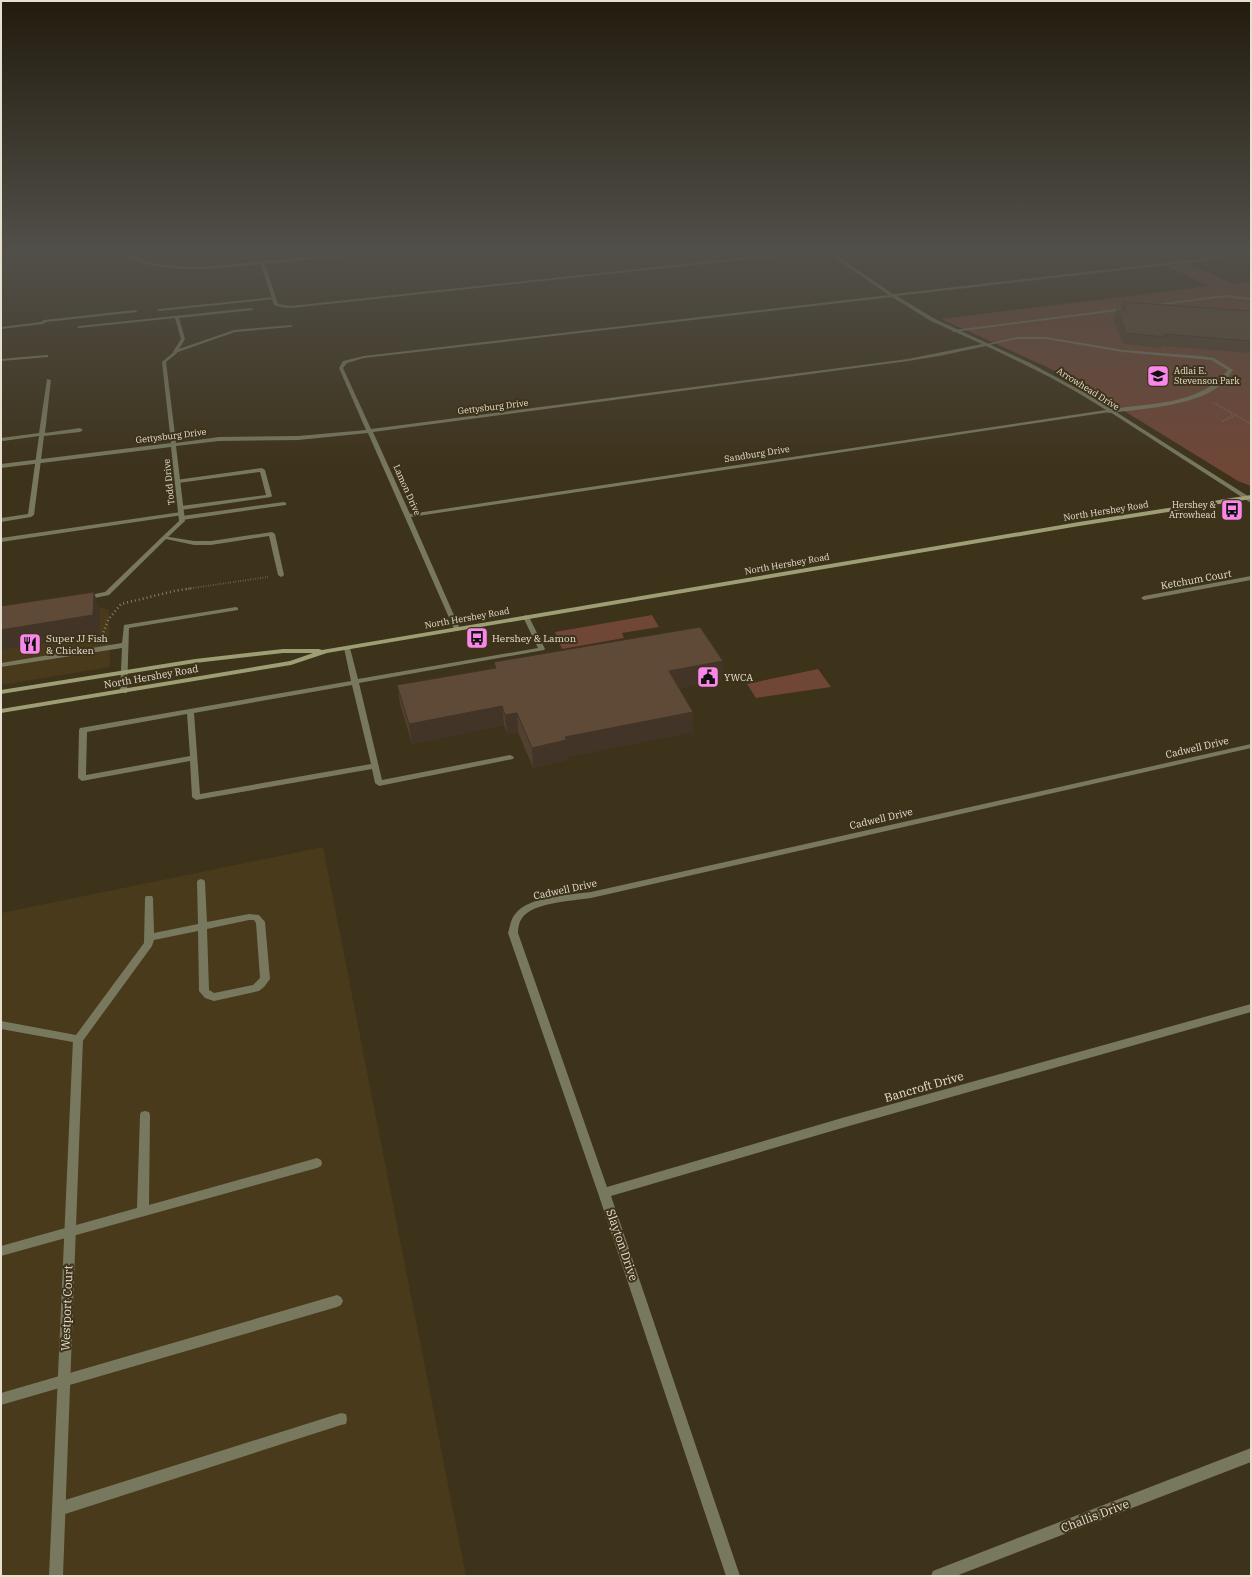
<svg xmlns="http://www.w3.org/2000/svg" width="1252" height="1577" font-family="'IBM Plex Serif',serif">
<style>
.built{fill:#483a1a}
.green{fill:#704636}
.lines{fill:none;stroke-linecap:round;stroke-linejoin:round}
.path-far2{stroke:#8b826e;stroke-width:1.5;stroke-dasharray:0.5 1.5;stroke-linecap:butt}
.path-far1{stroke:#8b826e;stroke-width:2;stroke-dasharray:0.5 2;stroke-linecap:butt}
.path{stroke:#8b826e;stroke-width:2.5;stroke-dasharray:1 3;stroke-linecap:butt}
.lane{fill:#77785e;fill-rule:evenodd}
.street{fill:#77785e;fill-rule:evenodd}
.secondary{fill:#9d9e74;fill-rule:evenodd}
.wall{fill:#52402f}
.shaded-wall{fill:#423426}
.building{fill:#5f4a37;stroke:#423426}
.labels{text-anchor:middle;stroke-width:4;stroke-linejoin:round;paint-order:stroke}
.far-poi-label{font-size:9px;fill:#e7e0d1;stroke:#3d321a;text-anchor:start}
.far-street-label{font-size:9px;fill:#e7e0d1;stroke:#3d321a}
.street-label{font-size:10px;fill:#e7e0d1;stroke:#3d321a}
.poi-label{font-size:10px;fill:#e7e0d1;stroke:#3d321a;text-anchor:start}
.near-street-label{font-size:12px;fill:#e7e0d1;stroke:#3d321a}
</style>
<rect width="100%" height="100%" fill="#3d321a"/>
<path class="built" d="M101 608 109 610 110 667 1 685V623Z
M323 847 466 1576H1V913Z"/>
<path class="green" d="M1188 263 1233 284 1251 282V486L1238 481 1082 385 1047 367 941 319 1210 286 1166 266Z
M652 615 659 627 622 633 624 638 562 649 555 632Z
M818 669 831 687 756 698 747 684Z"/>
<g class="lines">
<path class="path-far2" d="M1205 272 1228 283"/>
<path class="path-far1" d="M1214 403 1251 424
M1223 421 1234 415
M186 589 268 577"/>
<path class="path" d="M102 636 108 620 121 604 174 591 193 588"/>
<path class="lane" d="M1225 295 1251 298V300L1225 297 1145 307 1143 306Z
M274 297H275V299L159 311 157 310 159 309Z
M1132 307H1133V309L954 332 952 331 954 330Z
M251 308 253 309V310L179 318 185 339 179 349 234 330 291 325 293 326 291 327 235 332 175 353 173 352 181 339 175 318 79 328 77 327 79 326Z
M135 310 137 311V312L46 322 43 324 1 329V327L41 322 44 320Z
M1016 337H1046L1123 350 1200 356 1214 358 1233 370C1230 374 1227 379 1224 382 1200 406 1142 409 1109 413L1107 412V410C1149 402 1198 407 1228 370L1211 360 1123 352 1046 339H1016L985 346 983 345Z
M46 355H48V357L1 361V359Z
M47 379 51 380 45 433 80 428 83 430 80 432 44 436 34 515 31 517 1 522V518L28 514 39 436 3 441 1 440V438L39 433Z
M262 468 265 470 272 496 271 497 181 510 178 508 181 506 266 495 260 472 178 483 175 481 176 480Z
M284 502 286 503V505L182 520 179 518 182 516Z
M181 512 183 513V515L1 542V538Z
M272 532 275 534 284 575 283 576 281 577 278 575 269 536 211 545H194L166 539 109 595 85 600 82 598 85 596 105 592 163 536 194 541H211Z
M236 607 238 608V610L129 628 127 693H124L120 691 122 648 1 667V663L122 643 124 625Z
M526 615 529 617 545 649 544 650 359 683 382 780 510 755 514 757 513 759 379 786 375 783 372 769 196 800 192 797 190 761 82 781 78 778 79 730 80 728 351 681 344 648 347 646 350 648 358 679 538 648 523 617ZM352 685 371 764 200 794 194 713ZM187 714 190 756 86 775 87 732Z
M201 879 204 880 205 882 207 922 249 914 259 915 265 922 270 979 264 987 259 991 214 1001 205 998 199 991 198 931 154 940 152 946 82 1042 78 1043 1 1029V1021L76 1035 144 943 145 898 146 896H152L153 898 154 933 198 924 197 882 198 880ZM249 920H254L256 923 260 978 253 985 214 993 209 990 207 929Z
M145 1111 149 1112 150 1115 149 1205 317 1158 321 1160 322 1163 321 1166 317 1168 1 1256V1246L137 1208 140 1115 141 1112Z
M337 1295 341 1297 343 1301 341 1305 337 1307 1 1405V1393Z
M341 1413 346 1414 347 1419 346 1424 341 1425 59 1516 54 1514 52 1509 54 1504 59 1502Z"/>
<path class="street" d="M119 252C129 252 140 259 149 262 166 266 183 267 200 267L364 252H381L265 264 278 304 291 306 796 252H812L291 308 280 307 274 305 261 264C218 268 158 277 119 252Z
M826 252H831L893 294 1209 258 1216 256 1212 252H1217L1220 255V257L1209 260 897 296 935 319 1030 363 1091 396 1251 498V503L1110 412 411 517 460 629 457 631 454 629 368 433 298 440 219 441 176 446 185 521 167 538H163V536L179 521 171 447 1 468V464L171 443 162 362 175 351H177V353L166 362 176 443 219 437 298 436 366 430 339 368 343 361 364 356 889 295ZM892 297 931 321 982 344 908 359 371 429 343 368 347 363 364 358ZM986 346C1027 365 1068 385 1106 410L410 514 373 432 908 361 939 356Z
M1251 576V580L1144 600 1141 598 1144 596Z
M1251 744V748L591 898C573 901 533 902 522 918 519 922 518 928 518 933L607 1187 842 1118 1251 1004V1012L842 1128 611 1196 740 1576H726L598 1193 508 933C510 926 511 918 516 913 530 896 570 895 591 892Z
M78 1035 82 1036 83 1039 63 1576H49L73 1039 74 1036Z
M1251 1448V1462L956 1576H931L933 1571 938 1569Z"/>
<path class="secondary" d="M1251 495V499L1079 526 327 653 291 665 1 713V709L290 661 313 653H283L195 663 1 694V690L195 659 283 649H319L322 650 1079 522Z"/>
</g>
<path class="wall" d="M1123 302 1251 311V353L1162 346 1161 348 1123 344 1114 321 1117 310H1121Z
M723 661 722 680 679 688 693 732 567 757V760L533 768 518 732 507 734 504 725 412 744 400 704 397 685 495 668 494 662Z"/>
<path class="shaded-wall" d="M94 592 100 611 99 634 1 650V630Z
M723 661 722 680 668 690 669 671Z
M502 706 504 725 412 744 409 724Z
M693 712V732L567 757V760L533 768 532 748 565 737Z
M517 713 518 732 507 734 505 715Z"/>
<path class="building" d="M1123 302 1251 311V341L1164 334 1165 337 1126 333 1117 310H1126Z
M94 592 93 615 1 630V606Z
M700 627 723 661 669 671 693 712 565 737 566 740 532 748 517 713 505 715 502 706 409 724 397 685 496 668 494 662Z"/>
<linearGradient id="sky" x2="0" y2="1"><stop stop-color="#221c0e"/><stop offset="0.53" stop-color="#514f49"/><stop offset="1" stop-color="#514f49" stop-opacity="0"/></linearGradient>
<rect width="1252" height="473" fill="url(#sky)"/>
<defs>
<g id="school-square" transform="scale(1.15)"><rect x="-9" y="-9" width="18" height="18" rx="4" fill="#f987e8" stroke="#3d321a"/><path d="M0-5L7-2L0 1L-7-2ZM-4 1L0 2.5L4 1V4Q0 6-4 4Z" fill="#111"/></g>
<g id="bus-square" transform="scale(1.15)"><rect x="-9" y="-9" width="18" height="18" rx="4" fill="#f987e8" stroke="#3d321a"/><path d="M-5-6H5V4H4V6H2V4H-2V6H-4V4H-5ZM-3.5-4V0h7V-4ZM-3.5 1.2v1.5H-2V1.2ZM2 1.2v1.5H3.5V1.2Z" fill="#111"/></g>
<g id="restaurant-square" transform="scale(1.15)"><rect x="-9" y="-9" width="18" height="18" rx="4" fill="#f987e8" stroke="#3d321a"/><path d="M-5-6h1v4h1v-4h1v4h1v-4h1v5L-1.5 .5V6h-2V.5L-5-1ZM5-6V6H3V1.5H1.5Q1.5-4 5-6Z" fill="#111"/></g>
<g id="civic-square" transform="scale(1.15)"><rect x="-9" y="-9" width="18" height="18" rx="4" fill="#f987e8" stroke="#3d321a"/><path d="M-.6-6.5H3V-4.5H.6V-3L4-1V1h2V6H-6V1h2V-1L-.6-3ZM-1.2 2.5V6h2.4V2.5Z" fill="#111"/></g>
</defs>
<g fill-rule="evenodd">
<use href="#school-square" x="1158" y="376"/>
<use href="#bus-square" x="1232" y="510"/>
<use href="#bus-square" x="477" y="638"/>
<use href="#restaurant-square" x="30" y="644"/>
<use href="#civic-square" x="708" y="677"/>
</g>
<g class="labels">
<g class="far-poi-label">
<text x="1174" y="374">Adlai E.<tspan x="1174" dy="10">Stevenson Park</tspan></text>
<text x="1216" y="508" text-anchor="end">Hershey &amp;<tspan x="1216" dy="10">Arrowhead</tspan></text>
</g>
<g class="far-street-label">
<text transform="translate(1088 389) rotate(32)" y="3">Arrowhead Drive</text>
<text transform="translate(493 407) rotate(-7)" y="3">Gettysburg Drive</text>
<text transform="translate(171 436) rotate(-7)" y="3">Gettysburg Drive</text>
<text transform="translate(757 454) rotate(-9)" y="3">Sandburg Drive</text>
<text transform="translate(169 482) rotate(-96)" y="3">Todd Drive</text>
<text transform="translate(407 490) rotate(66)" y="3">Lamon Drive</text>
<text transform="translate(1106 511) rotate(-9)" y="3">North Hershey Road</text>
<text transform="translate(787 564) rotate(-10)" y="3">North Hershey Road</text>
<text transform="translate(467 618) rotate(-10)" y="3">North Hershey Road</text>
</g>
<g class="street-label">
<text transform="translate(1196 579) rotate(-10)" y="4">Ketchum Court</text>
<text transform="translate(151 676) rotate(-10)" y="4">North Hershey Road</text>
<text transform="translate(1197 747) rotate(-13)" y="4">Cadwell Drive</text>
<text transform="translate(881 818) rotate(-13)" y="4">Cadwell Drive</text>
<text transform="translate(565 889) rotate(-12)" y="4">Cadwell Drive</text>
</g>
<g class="poi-label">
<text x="46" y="642">Super JJ Fish<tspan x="46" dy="12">&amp; Chicken</tspan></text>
<text x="492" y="642">Hershey &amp; Lamon</text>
<text x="724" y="681">YWCA</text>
</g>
<g class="near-street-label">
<text transform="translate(924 1087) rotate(-16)" y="4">Bancroft Drive</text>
<text transform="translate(622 1245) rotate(71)" y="4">Slayton Drive</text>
<text transform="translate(67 1308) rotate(-88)" y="4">Westport Court</text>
<text transform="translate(1095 1516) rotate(-21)" y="4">Challis Drive</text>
</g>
</g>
<rect width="1252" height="1577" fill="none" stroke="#e7e0d1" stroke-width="4"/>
</svg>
